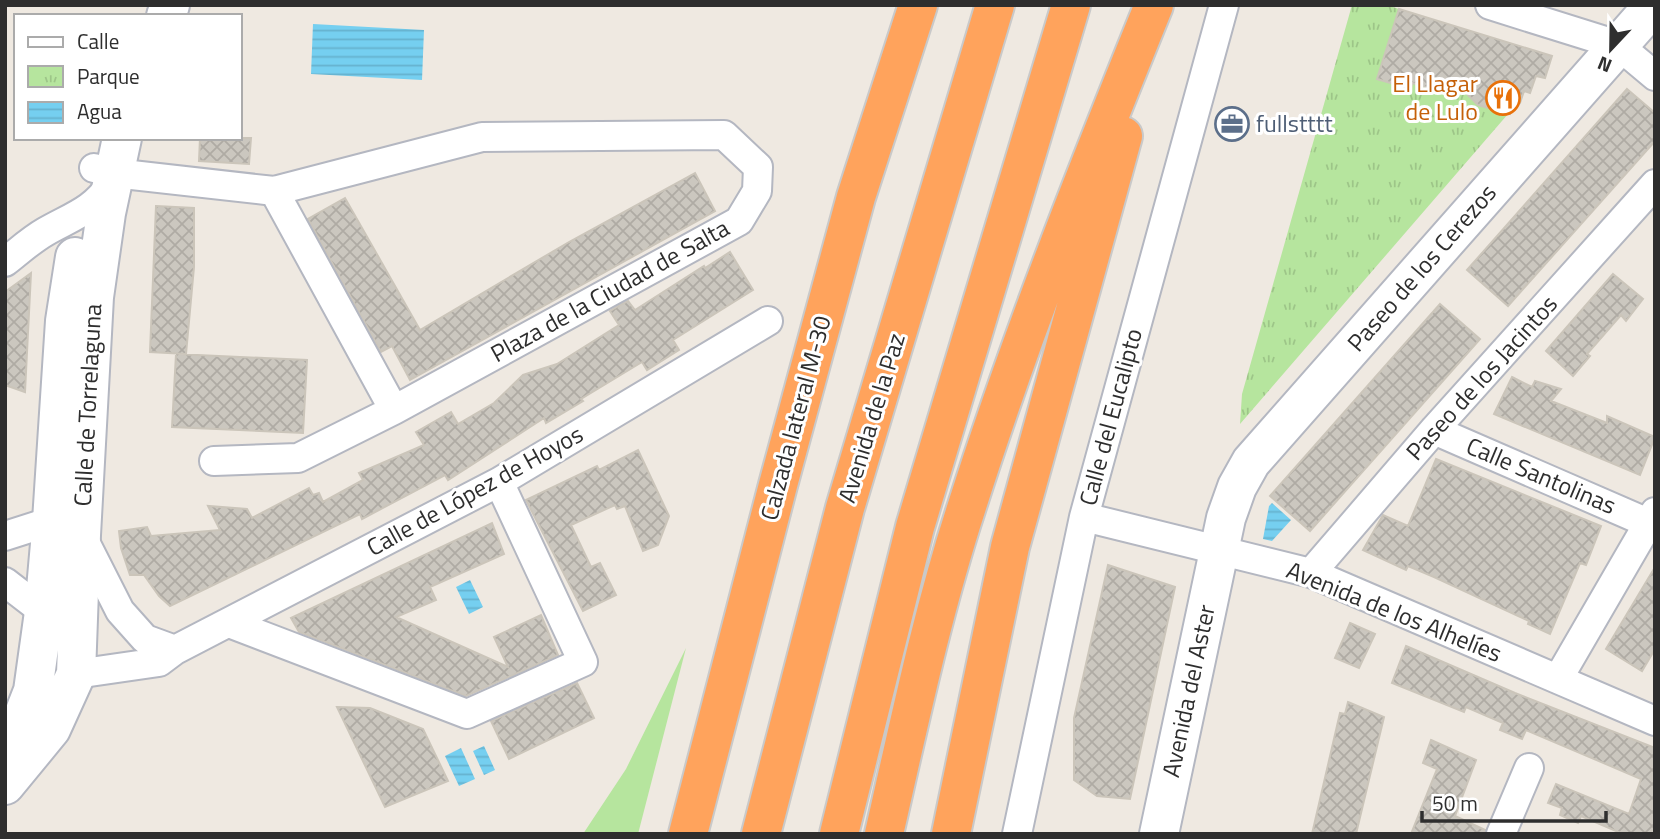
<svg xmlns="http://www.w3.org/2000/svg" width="1660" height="839" font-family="'Titillium Web',sans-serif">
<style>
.grass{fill:#b6e59e}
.park{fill:url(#park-tufts)}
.water{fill:url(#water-rules)}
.building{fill:url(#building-cross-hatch);stroke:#cbc5ba;stroke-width:2}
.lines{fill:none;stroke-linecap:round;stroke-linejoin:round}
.street-casing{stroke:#b4b7c1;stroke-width:32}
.secondary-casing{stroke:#b4b7c1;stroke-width:42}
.highway-casing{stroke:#c9c9c9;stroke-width:42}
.street{stroke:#fff;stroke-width:28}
.secondary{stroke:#fff;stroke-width:38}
.highway{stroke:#ffa35c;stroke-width:38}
.labels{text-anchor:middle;stroke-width:6;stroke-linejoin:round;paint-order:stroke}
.food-label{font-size:24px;fill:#c56008;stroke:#fff;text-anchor:end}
.service-label{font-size:24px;fill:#4e5e75;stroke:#fff;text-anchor:start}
.street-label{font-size:24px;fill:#2e2e2e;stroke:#fff}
</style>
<defs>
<pattern id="park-tufts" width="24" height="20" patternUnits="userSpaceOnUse" patternTransform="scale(1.75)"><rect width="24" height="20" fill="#b6e59e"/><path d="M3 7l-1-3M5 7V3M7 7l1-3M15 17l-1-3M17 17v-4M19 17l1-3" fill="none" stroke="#9dc588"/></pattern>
<pattern id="water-rules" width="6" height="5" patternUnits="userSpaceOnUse" patternTransform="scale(1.75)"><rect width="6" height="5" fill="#75cff0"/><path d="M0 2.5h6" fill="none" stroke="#66b2ce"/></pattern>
<pattern id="building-cross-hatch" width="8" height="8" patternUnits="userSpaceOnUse" patternTransform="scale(1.75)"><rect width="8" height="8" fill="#cbc7bf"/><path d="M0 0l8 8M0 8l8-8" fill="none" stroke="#afaba4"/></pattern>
</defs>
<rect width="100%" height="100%" fill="#efe9e1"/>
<path class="grass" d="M686 648 638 834H583L626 769Z"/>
<path class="park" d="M1352 5H1387L1399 9 1378 79 1410 89 1412 83 1432 89 1452 88 1466 93 1478 105 1508 114 1240 424 1242 394Z"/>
<path class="water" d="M313 24 424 30 422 80 311 74Z
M1272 503 1291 520 1272 541 1263 539 1269 506Z
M470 580 483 607 469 614 456 587Z
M484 746 495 770 484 775 473 751Z
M461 748 475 779 459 786 445 756Z"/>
<path class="building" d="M1399 9 1552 56 1545 78 1536 76 1530 93 1524 91 1520 103 1515 101 1510 114 1478 105 1466 93 1452 88 1432 89 1412 83 1411 89 1377 79Z
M1627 89 1655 113V141L1508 306 1467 270Z
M200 138H251L249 164 199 161Z
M695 173 715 211 410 380 392 346 381 352 308 219 345 198 420 330 569 242Z
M156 206 194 208V267L186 354 150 352Z
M730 252 753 290 673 340 679 350 647 370 642 362 581 399 583 401 546 423 544 418 448 480 445 475 362 519 360 514 170 606 159 596 144 575H130L121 548 119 531 147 527 151 536 220 530 208 506 247 509 252 518 309 488 313 495 319 493 323 502 363 480 359 473 424 445 416 432 451 412 458 424 494 403 523 375 557 364 619 325 610 311 620 305 628 301 635 310 704 266 705 268Z
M31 273 25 392 5 385V292Z
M1613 274 1643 299 1626 321 1621 315 1587 354 1590 356 1573 376 1546 351Z
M1440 304 1480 339 1310 531 1270 496Z
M176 354 307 360 303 433 172 427Z
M1512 377 1532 387 1535 381 1561 389 1551 401 1607 423V416L1655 437 1640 475 1494 414Z
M638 450 669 516 658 545 643 551 625 506 617 509 615 505 571 525 591 567 600 563 616 595 583 611 526 500 597 466 599 470Z
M1436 459 1601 526 1586 565 1580 563 1550 634 1528 624 1529 621 1434 577 1408 566 1406 570 1363 550 1383 515 1408 526Z
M492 523 504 554 430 587 436 600 396 617 508 667 494 637 541 615 558 655 466 696 299 632 291 618Z
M1108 565 1175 587 1130 799 1097 796 1074 780V718Z
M1655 567V649L1642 671 1606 649Z
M1350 623 1375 634 1359 668 1335 658Z
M1406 646 1515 693 1655 748V834H1623L1581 816 1578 823 1560 815 1562 808 1548 803 1556 784 1629 814 1641 779 1526 730 1522 739 1500 730 1503 723 1466 707 1464 712 1392 683Z
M577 683 594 718 509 759 491 721Z
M1348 702 1384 717 1356 834H1312L1340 713 1345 714Z
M337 707 370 708 423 729 448 781 385 807Z
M1431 740 1476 760 1455 816 1485 830V834H1411L1437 769 1423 763Z"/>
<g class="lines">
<g class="street-casing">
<path id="street" d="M1490 5 1618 45 1655 76
M94 168 114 173 274 191 482 137 724 135 758 167 757 191 739 221 394 410 298 458 214 461
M274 191 394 410
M5 262C18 252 31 240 45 232 73 216 93 211 111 184
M1434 430 1648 523
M1084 517 1311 573 1655 721
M5 536 52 521
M83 538 120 611 145 639 175 650
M1311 573 1434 430 1655 184
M5 582 44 612
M229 623 467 714 583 662 499 482
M76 674 159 662 175 650 499 482 768 321
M1558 679 1655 512
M1017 834 1084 517 1224 5
M1501 834 1529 768"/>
</g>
<g class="secondary-casing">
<path id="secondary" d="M166 16 170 5
M5 741 24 714 33 691 44 612 52 521 65 321 75 257
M5 785 51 729 76 674 81 535 94 297 106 213 122 138
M1159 834 1226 518 1237 487 1251 462 1654 5"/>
</g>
<g class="highway-casing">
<path id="highway" d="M688 834 778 485 856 197 918 5
M761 834 845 508 995 5
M839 834 915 527 1071 5
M884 834C909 724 932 613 967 506 1021 336 1087 170 1154 5
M951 834 1010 547 1123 136"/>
</g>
<use href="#street" class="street"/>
<use href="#secondary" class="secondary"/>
<use href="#highway" class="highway"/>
</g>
<defs>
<g id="restaurant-ring" transform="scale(1.75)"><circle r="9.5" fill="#fff" stroke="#e8710a" stroke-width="1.5"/><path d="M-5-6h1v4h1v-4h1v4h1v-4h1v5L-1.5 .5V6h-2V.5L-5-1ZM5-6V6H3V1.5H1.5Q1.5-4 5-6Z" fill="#e8710a"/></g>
<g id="office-ring" transform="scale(1.75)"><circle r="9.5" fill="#fff" stroke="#5c6f8a" stroke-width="1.5"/><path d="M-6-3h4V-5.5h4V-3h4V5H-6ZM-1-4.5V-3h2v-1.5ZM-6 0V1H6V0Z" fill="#5c6f8a"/></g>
</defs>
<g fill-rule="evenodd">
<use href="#restaurant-ring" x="1503" y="98"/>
<use href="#office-ring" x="1232" y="124"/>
</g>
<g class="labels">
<g class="food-label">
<text x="1478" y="92">El Llagar<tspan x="1478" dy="28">de Lulo</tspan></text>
</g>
<g class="service-label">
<text x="1256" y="132">fullstttt</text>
</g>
<g class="street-label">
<text transform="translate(1422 268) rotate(-49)" y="8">Paseo de los Cerezos</text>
<text transform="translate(610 291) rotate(-29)" y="8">Plaza de la Ciudad de Salta</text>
<text transform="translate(1482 378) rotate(-48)" y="8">Paseo de los Jacintos</text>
<text transform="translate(88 405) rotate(-87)" y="8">Calle de Torrelaguna</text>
<text transform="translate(1111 417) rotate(-75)" y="8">Calle del Eucalipto</text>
<text transform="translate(796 418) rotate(-75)" y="8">Calzada lateral M-30</text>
<text transform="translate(872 418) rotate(-73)" y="8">Avenida de la Paz</text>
<text transform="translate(1541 476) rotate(23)" y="8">Calle Santolinas</text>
<text transform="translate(475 491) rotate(-29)" y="8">Calle de López de Hoyos</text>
<text transform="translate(1394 612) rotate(22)" y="8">Avenida de los Alhelíes</text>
<text transform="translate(1189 691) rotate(-78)" y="8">Avenida del Aster</text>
</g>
</g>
<rect width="1660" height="839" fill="none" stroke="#2e2e2e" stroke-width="14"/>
<rect x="14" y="14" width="228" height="126" fill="#ffffff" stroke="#ababab" stroke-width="2"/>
<rect x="28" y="37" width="35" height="10" fill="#ffffff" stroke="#ababab" stroke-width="2"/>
<text x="77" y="49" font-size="21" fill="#2e2e2e">Calle</text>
<rect x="28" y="66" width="35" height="21" fill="url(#park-tufts)" stroke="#ababab" stroke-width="2"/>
<text x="77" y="84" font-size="21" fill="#2e2e2e">Parque</text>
<rect x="28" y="102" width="35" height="21" fill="url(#water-rules)" stroke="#ababab" stroke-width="2"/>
<text x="77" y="119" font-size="21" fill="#2e2e2e">Agua</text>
<g transform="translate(1611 49) rotate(202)" stroke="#ffffff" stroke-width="5" paint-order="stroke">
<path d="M0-5L12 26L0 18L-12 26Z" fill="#2e2e2e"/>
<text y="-10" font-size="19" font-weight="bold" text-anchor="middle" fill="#2e2e2e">N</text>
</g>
<path d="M1422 811v10h184v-10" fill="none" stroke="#2e2e2e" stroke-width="3.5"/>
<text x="1432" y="811" font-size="21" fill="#2e2e2e" stroke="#ffffff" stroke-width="5" paint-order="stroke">50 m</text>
</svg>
